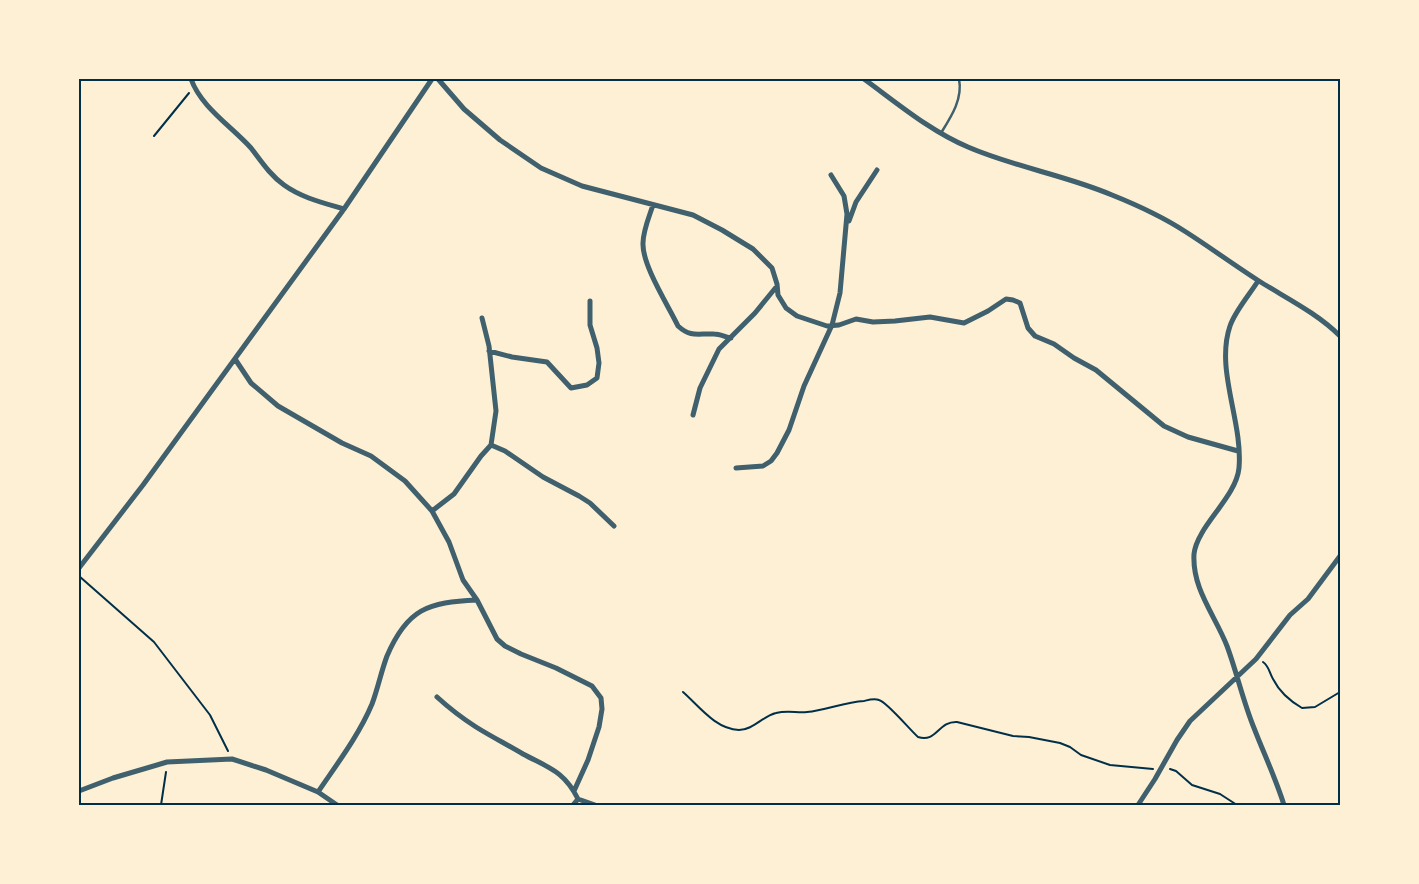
<svg xmlns="http://www.w3.org/2000/svg" width="1419" height="884" font-family="Montserrat,sans-serif">
<style>
.lines{fill:none;stroke-linecap:round;stroke-linejoin:round}
.path{stroke:#003049;stroke-width:2}
.service{stroke:#3f606c;stroke-width:2.5}
.minor{stroke:#3f606c;stroke-width:5}
.neatline{fill:none;stroke:#003049;stroke-width:2}
</style>
<rect width="100%" height="100%" fill="#fdf0d5"/>
<g class="lines">
<path class="path" d="M154 136 189 93
M79 576 154 642 210 715 228 751
M1263 662C1269 666 1269 672 1273 679 1279 691 1290 701 1302 708L1315 707 1340 692
M683 692C698 705 715 729 739 730 753 730 763 716 776 713 787 710 797 713 807 712 826 710 845 702 864 701 868 700 874 698 879 700 887 702 910 730 918 737 937 743 938 721 957 722L1013 736 1029 737 1060 743 1070 747 1081 755 1110 765 1153 769
M1170 769 1176 771 1192 785 1220 794 1237 805
M161 805 166 772"/>
<path class="service" d="M941 133C951 117 963 99 959 79"/>
<path class="minor" d="M191 79C201 107 231 126 251 148 261 161 270 175 284 185 302 198 324 203 344 209
M438 79 464 109 500 140 541 168 582 186 693 215 722 230 753 249 772 268 777 284 778 295 786 308 797 316 827 326 839 325 856 319 873 322 895 321 930 317 964 323 988 311 1006 299 1013 300 1020 303 1028 328 1035 336 1054 344 1074 358 1096 370 1164 426 1188 437 1238 451
M864 79C897 103 930 131 968 147 1014 167 1065 175 1112 195 1137 205 1163 217 1186 232 1211 248 1234 265 1259 281 1286 298 1317 313 1340 336
M653 205C649 217 643 231 643 243 642 265 668 305 678 326 691 338 699 333 714 334 720 334 725 337 731 338
M849 221 856 202 877 170
M1258 281C1250 294 1235 311 1230 326 1215 370 1243 421 1239 468 1236 498 1197 526 1194 554 1192 589 1215 615 1227 646 1237 673 1243 701 1254 728 1264 754 1276 779 1284 805
M489 351 512 357 547 362 571 388 587 385 597 378 599 363 597 348 590 325V301
M235 359 251 383 278 406 342 443 371 456 405 481 432 511 449 542 463 580 477 600 497 639 505 646 521 654 556 668 592 686 601 698 602 709 599 727 588 760 574 791
M693 415 700 388 719 349 755 313 777 286
M491 445 505 451 543 477 579 496 590 503 614 526
M736 468 763 466 771 461 777 453 789 430 804 386 832 325 840 293 847 214 844 196 831 175
M432 511 454 494 481 456 491 445 496 411 489 346 482 318
M79 568 143 485 344 209 432 79
M437 697C449 708 462 718 476 727 492 737 508 745 523 754 549 768 564 771 578 799
M79 791 113 778 167 762 232 759 266 770 318 792 337 805
M318 792C337 764 359 735 372 704 378 688 381 672 387 656 407 609 428 602 477 600
M573 805 578 799 595 805
M1138 805 1155 779 1177 740 1190 721 1256 659 1290 615 1308 599 1340 556"/>
</g>
<rect width="1419" height="884" fill="none" stroke="#fdf0d5" stroke-width="160"/>
<rect x="80" y="80" width="1259" height="724" class="neatline"/>
</svg>
